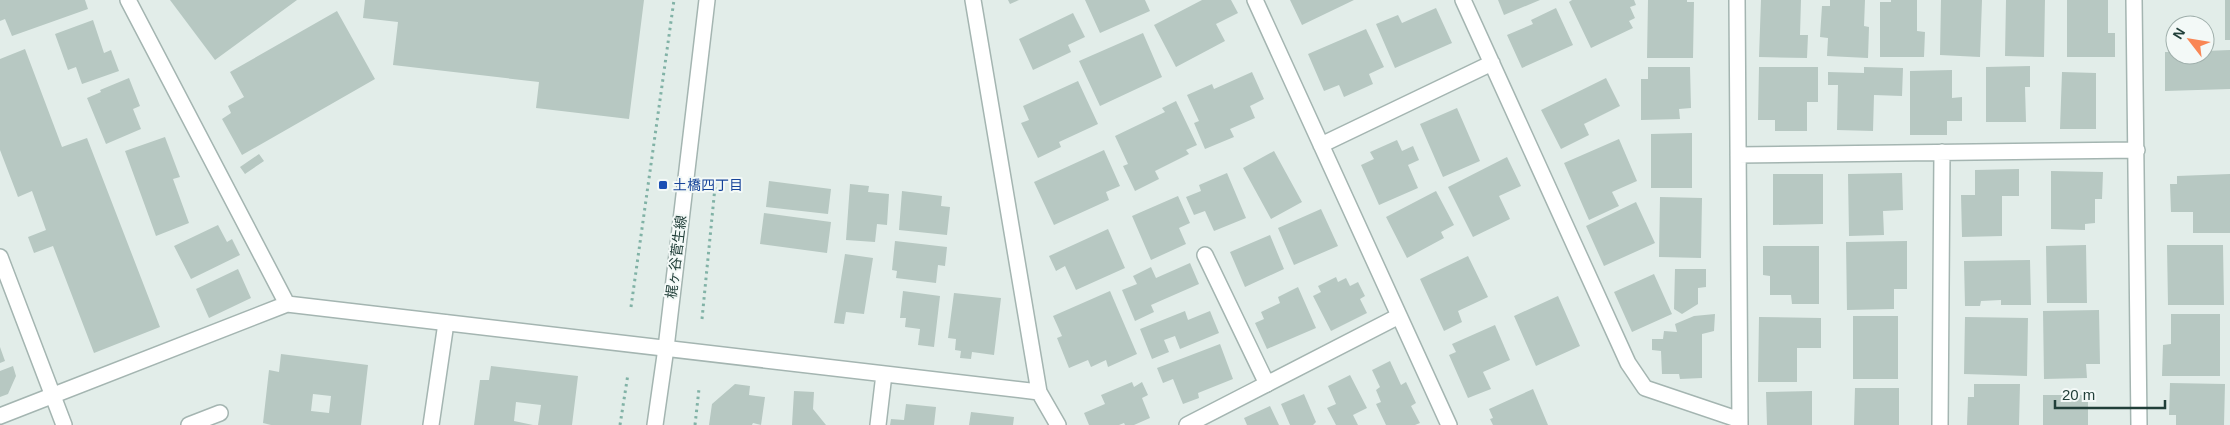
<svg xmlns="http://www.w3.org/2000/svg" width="2230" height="425" font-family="Arial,'Noto Sans JP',sans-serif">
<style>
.building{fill:#b7c8c2;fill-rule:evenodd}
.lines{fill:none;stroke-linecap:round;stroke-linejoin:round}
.service-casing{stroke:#a4b5b1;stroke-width:18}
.minor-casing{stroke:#a4b5b1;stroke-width:18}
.tertiary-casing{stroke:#a4b5b1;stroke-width:18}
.path{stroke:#81b2a6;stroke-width:3;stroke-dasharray:2.5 4;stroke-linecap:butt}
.service{stroke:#fff;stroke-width:15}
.minor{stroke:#fff;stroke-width:15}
.tertiary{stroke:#fff;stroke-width:15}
.transit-dot{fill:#1a4fb4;stroke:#f3f9f7;stroke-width:2}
.labels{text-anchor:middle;stroke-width:4;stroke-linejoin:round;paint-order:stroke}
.transit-label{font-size:14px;fill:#164399;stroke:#f3f9f7;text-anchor:start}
.street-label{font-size:14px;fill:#213f39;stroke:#f3f9f7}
</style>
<rect width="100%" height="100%" fill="#e2ede9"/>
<path class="building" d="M0 0H85L88 9 12 36 5 19 0 21Z
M170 0H297L215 60Z
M365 0H644L629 119 536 108 539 82 393 65 398 22 363 18Z
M1008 0H1019L1010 4Z
M1085 0H1145L1150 11 1100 33Z
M1202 0H1231L1238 13 1216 24 1225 41 1176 67 1154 25Z
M1290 0H1354L1302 25Z
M1498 0H1540L1504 15Z
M1572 0H1634L1636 5 1630 7 1635 18 1629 21 1633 28 1591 48 1569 2Z
M1648 0H1687V2H1694L1693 58H1647Z
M1761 0H1801L1800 35H1808L1807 58 1759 57Z
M1830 0H1865L1864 26 1869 27 1868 58 1827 56 1828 38 1820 37 1822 6H1830Z
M1891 0H1917V31L1925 32 1924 57H1880V2H1891Z
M1941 0H1982L1980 57 1940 55Z
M2006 0H2045L2044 57 2005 56Z
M2067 0H2108V33H2115V57H2067Z
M2225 0H2230V40H2225Z
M1436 8 1452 43 1395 68 1376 24 1398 15 1402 23Z
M1556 8 1573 45 1522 68 1507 35 1533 24 1531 20Z
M337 11 375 79 242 155 222 119 231 113 228 106 244 97 230 72Z
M1073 13 1085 37 1068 45 1071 52 1033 70 1019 39Z
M93 20 104 53 111 50 119 71 82 84 76 67 68 70 55 34Z
M1366 29 1384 67 1369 74 1373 84 1344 97 1339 85 1324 91 1308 54Z
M1143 33 1162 77 1100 106 1079 61Z
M25 49 62 147 87 138 160 327 94 353 53 246 34 253 28 237 46 230 32 191 18 197 0 150V59Z
M2230 50V89L2165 91V52H2175V55H2205V51Z
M2030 66V87H2025L2026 122H1986V67Z
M1648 67H1690L1691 108 1679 109 1680 119 1641 120V79H1648Z
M1759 67H1818V102H1807V131H1775V120H1758Z
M1864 67 1903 68 1902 96 1874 95 1873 131 1837 130 1838 85H1828V72L1864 73Z
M1952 70V98L1962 97V121H1947V135H1910V71Z
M1252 72 1264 99 1250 106 1255 118 1230 129 1234 137 1205 149 1194 123 1199 121 1187 95 1212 84 1214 89Z
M2062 72 2096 73V129H2060Z
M129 78 140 106 133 109 141 129 106 144 87 98 101 92 100 90Z
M1606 78 1620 106 1584 124 1589 135 1561 149 1541 110Z
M1078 81 1098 124 1059 142 1061 147 1038 158 1021 123 1029 120 1023 106Z
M1176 101 1197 145 1186 150 1189 154 1155 171 1159 179 1135 191 1123 166 1128 164 1115 136 1165 112 1162 108Z
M1457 108 1480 161 1443 177 1420 124Z
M1692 133V188H1651V134Z
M165 137 180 177 173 179 189 223 156 236 125 151Z
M1619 139 1637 181 1612 192 1619 206 1589 220 1564 163Z
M1397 140 1402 151 1413 146 1419 160 1408 165 1418 188 1379 205 1361 165 1374 159 1370 152Z
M1104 150 1120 186 1106 192 1109 200 1054 225 1034 182Z
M1274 151 1302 202 1271 219 1243 168Z
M259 154 264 161 245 174 240 167Z
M1507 157 1521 186 1499 196 1510 219 1473 237 1448 187Z
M2019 169V196H2002V236L1962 237 1961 195H1975V170Z
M2051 171 2103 172 2102 199H2095V223L2085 224V230L2051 229Z
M1227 173 1246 218 1214 231 1205 211 1194 215 1186 197 1201 191 1199 185Z
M1902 173 1903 210 1883 211 1884 235 1849 236 1848 174Z
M1773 174H1823V224L1773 225Z
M2230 174V233H2193V212H2171L2170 184H2177V176Z
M769 181 831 189 828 214 766 207Z
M850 184 869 186 868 192 889 194 887 225 877 224 875 242 846 240Z
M902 191 942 196 941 206 950 207 947 235 899 230Z
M1436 191 1454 225 1441 232 1444 238 1407 258 1386 217Z
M1178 196 1190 223 1179 228 1186 244 1151 260 1132 216Z
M1660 197 1702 198 1701 258 1659 257Z
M1636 202 1655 243 1604 266 1586 226Z
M1321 209 1338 246 1294 265 1278 228Z
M764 213 831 222 827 253 760 244Z
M218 225 227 242 232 239 240 255 191 279 174 246Z
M1108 229 1125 268 1076 290 1065 266 1056 271 1049 256Z
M1270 235 1284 269 1245 287 1230 252Z
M895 241 947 247 945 266 938 265 936 283 896 278 897 271 892 270Z
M1907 241V289H1894V309L1847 310 1846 242Z
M2086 245 2087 303H2047L2046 246Z
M2167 245H2223L2224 305H2168Z
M1763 246H1819V304H1792L1791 295H1770V276L1763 275Z
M845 254 873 258 864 314 846 312 844 324 834 323Z
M1468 256 1488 297 1458 311 1462 322 1444 331 1420 279Z
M2030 260 2031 305H2001V300L1981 301 1980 306H1965L1964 261Z
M1190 263 1199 284 1151 305 1154 312 1135 321 1122 290 1137 284 1133 276 1151 267 1156 278Z
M238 269 251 298 209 318 196 289Z
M1675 269H1706V287L1698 288V304L1682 314 1674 309Z
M1654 274 1672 314 1632 332 1614 292Z
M1336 277 1338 282 1346 278 1350 286 1358 282 1365 296 1360 299 1367 313 1331 331 1313 296 1321 292 1318 286Z
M1298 287 1316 328 1267 349 1255 323 1264 319 1261 312 1280 303 1278 297Z
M903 291 940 296 934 347 918 345 920 329 905 327 906 318H900Z
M1110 291 1137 354 1108 367 1106 360 1091 367 1088 360 1069 368 1057 338 1062 336 1053 316Z
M954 293 1001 298 994 355 972 352 971 359 960 358 961 351 955 350 956 339 948 338Z
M1558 296 1580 346 1536 366 1514 316Z
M2099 310 2100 364H2086L2087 378 2044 379 2043 311Z
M1185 311 1188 320 1210 311 1219 333 1180 349 1175 336 1164 340 1169 352 1152 359 1140 329Z
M1715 314 1714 331 1702 334V378L1680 379 1679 374H1662L1661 351 1652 350V339H1663L1664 331 1677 332 1675 324 1694 316Z
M2171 314H2220V376H2162L2163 345 2171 344Z
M1853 316H1898V379H1853Z
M1759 317 1821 318V348H1797V382H1758Z
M1965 317 2028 318 2027 376 1964 374Z
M1495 325 1510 360 1483 372 1491 389 1468 398 1449 355 1456 352 1452 344Z
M1220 344 1233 379 1198 393 1199 398 1183 404 1173 379 1163 383 1157 368Z
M0 347 5 361 0 363Z
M281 354 368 365 361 425H271L263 423 269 370 279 372ZM313 394 331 396 329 413 311 411Z
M1390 361 1401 385 1406 382 1416 403 1411 406 1420 423 1415 425H1386L1376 404 1381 402 1376 390 1380 387 1372 370Z
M13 366 16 376 8 394 0 397V371Z
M491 366 578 376 572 425H538L541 405 516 402 514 421 533 425H474L480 380H489Z
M1350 375 1367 408 1353 415 1358 425H1336L1327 408 1336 404 1328 386Z
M1132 382 1134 387 1142 382 1148 395 1142 398 1150 418 1134 425H1125L1124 423 1119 425H1089L1084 413 1105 404 1101 395Z
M2170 383 2225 384 2224 425H2176V415H2169Z
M735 384 750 386 749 395 765 397 761 425 753 423 752 425H709L712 404Z
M1974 384H2020L2019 425H1967L1968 397H1974Z
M1855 388H1899V425H1854Z
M1533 389 1548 425H1493L1490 419 1493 418 1489 409Z
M794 391 814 392 813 409 826 425H792Z
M1812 391V425H1767L1766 392Z
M1304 394 1316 422 1313 425H1290L1281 404Z
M2043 395H2088V425H2043Z
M906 404 936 407 934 425H890L891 419 904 420Z
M1270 406 1279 425H1247L1244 418Z
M971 412 1014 417 1013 425H969Z"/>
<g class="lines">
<g class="service-casing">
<path id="service" d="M1205 255 1267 384
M189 425 220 413
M431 425 446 323"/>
</g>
<g class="minor-casing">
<path id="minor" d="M128 0 287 304
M973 0 1039 392 1058 425
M1255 0 1449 425
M1463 0 1628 363 1645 388 1740 420
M1737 0 1740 425
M2134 0 2139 425
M1321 145 1492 63
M1738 155 2137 150
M0 257 64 425
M0 416 287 304 1039 392
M878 425 884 374
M1187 425 1399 316
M1940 425 1942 152"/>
</g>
<g class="tertiary-casing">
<path id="tertiary" d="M655 425 666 348 707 0"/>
</g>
<path class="path" d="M631 307 674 0
M702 319 715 187
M620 425 628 374
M695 425 699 389"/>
<use href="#service" class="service"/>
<use href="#minor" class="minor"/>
<use href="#tertiary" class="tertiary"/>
</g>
<rect class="transit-dot" x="658" y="180" width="10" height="10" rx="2.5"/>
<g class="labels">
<g class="transit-label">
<text x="673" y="190">土橋四丁目</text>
</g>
<g class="street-label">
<text transform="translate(676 257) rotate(-83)" y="5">梶ヶ谷菅生線</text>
</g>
</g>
<g transform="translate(2190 40) rotate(301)"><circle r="24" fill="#f3f9f7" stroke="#9fafab"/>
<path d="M0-4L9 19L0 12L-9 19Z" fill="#f98654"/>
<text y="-8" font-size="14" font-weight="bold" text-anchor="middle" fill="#213f39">N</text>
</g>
<path d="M2055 400v8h110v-8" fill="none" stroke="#213f39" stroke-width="2.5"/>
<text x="2062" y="400" font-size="15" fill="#213f39" stroke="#f3f9f7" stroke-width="4" paint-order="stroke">20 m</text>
</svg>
